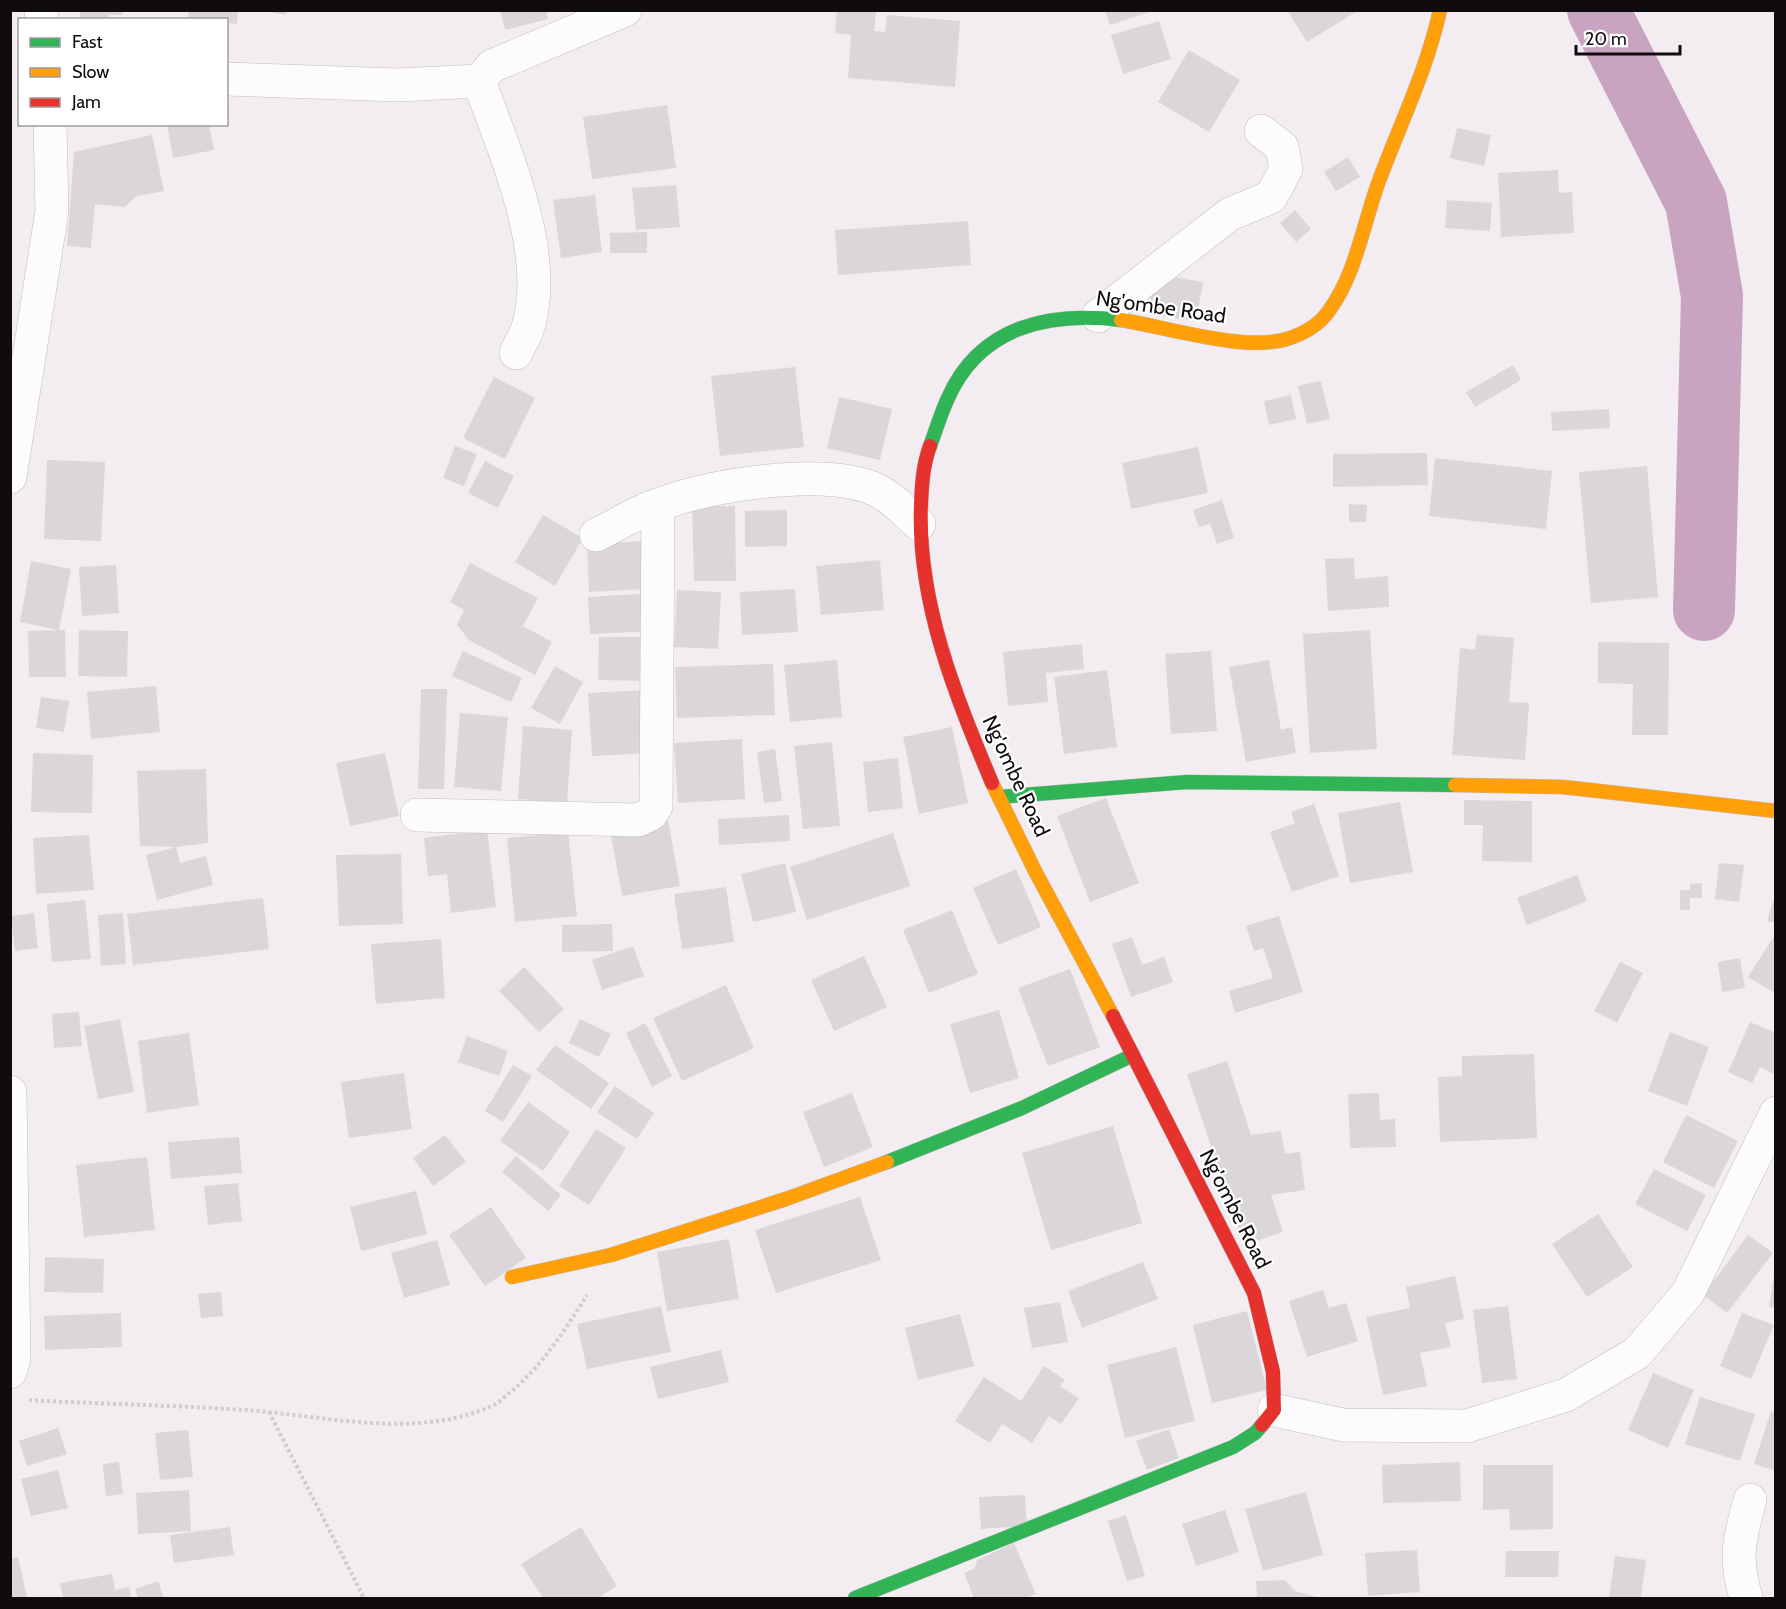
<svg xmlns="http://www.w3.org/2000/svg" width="1786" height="1609" font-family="Cabin,sans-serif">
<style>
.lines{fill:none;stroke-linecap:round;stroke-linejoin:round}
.river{stroke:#c8a4c0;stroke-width:62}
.building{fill:#dad6d9}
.street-casing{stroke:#c1bdc0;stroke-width:34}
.fast-casing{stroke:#c1bdc0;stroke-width:15}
.slow-casing{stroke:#c1bdc0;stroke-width:15}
.jam-casing{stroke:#c1bdc0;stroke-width:15}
.path{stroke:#cecdce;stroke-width:4;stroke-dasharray:3 3;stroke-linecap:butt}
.street{stroke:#fdfcfd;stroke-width:33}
.fast{stroke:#30b455;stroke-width:14}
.slow{stroke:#ff9f0a;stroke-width:14}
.jam{stroke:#e5322d;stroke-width:14}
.labels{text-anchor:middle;stroke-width:4.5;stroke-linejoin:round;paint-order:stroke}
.street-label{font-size:21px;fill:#0f0b0e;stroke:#fff}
</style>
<rect width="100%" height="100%" fill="#f3edf2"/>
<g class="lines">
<path class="river" d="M1598 10 1696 202 1712 296 1704 610"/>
</g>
<path class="building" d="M80 10H122V15H109V20H80Z
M189 10H238L237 24 226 23V20L188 19Z
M257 10H287L286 15Z
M500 10H546L548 19 505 30Z
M837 10H876L874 31 885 32 887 15 960 21 955 87 848 78 851 35 835 33Z
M1105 10H1152V11L1110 25Z
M1287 10H1359L1307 42Z
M1159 21 1171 59 1123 74 1111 35Z
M1189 50 1240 80 1209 132 1158 102Z
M667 105 676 168 592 179 583 117Z
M167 124H209L214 150 173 158Z
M1457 128 1491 135 1484 166 1450 158Z
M152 135 164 191 137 196 124 207 95 204 91 248 67 246 74 152Z
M1348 157 1360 177 1336 191 1324 172Z
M1558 170 1559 193 1572 192 1574 233 1501 237 1498 173Z
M676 185 680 227 636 230 632 188Z
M595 195 602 252 561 258 553 200Z
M1447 200 1492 203 1490 231 1445 228Z
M1295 210 1311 229 1296 242 1280 223Z
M968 221 971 265 838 275 835 230Z
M647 232V253H610V233Z
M1154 274 1203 282 1196 321 1148 314Z
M1513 365 1521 380 1475 407 1466 392Z
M795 367 804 447 720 456 711 376Z
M494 377 535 398 505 459 463 438Z
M1321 381 1330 419 1307 424 1298 386Z
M1291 395 1296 419 1269 425 1264 401Z
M839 397 892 409 880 460 827 448Z
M1609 409 1610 428 1552 431 1551 412Z
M455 446 477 454 464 486 443 478Z
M1198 447 1208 493 1131 509 1122 463Z
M1427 453 1428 485 1333 487V454Z
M1435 458 1552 471 1546 529 1429 516Z
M47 460 105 462 101 541 44 539Z
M485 461 514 476 498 508 468 493Z
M1647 466 1658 597 1591 603 1579 472Z
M1222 500 1234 538 1217 544 1210 524 1199 527 1193 510Z
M1349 504 1367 505 1366 522H1349Z
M692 506H735L736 581H694Z
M787 510V546L745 547V511Z
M543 515 583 538 555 586 515 562Z
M646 541 648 589 589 592 587 544Z
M1354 558 1355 579 1388 576 1389 607 1328 611 1325 559Z
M880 560 884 610 821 615 816 566Z
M31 561 71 569 59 630H65L66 677H29L28 631 58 630 20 622Z
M470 563 538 598 523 626 552 642 535 675 469 640 457 625 464 610 450 602Z
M116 565 119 613 82 616 79 567Z
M795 589 798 632 742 635 740 592Z
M677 590 721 592 718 649 674 647Z
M653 593 655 631 590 634 588 597Z
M79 630 128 631 127 677 78 676Z
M1370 630 1377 749 1310 753 1303 634Z
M1477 635 1514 638 1509 702 1529 703 1525 760 1452 755 1460 648 1475 650Z
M599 637H647L646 681 598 680Z
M1598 642 1669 643 1668 735H1632L1633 684 1598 683Z
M1082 644 1084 669 1046 673 1048 702 1008 706 1003 652Z
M463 651 522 678 511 702 452 676Z
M1211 651 1217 731 1171 734 1165 654Z
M837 660 842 717 790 722 784 665Z
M1269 660 1281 730 1292 727 1296 753 1246 762 1229 667Z
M773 664 775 715 677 718 675 667Z
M555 666 583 682 560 724 531 708Z
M1107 670 1117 747 1064 754 1054 677Z
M156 686 160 732 91 739 87 692Z
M421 689H447L444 789H418Z
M647 690 651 753 592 756 588 693Z
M41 697 69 701 64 732 36 728Z
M460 713 508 717 501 791 454 787Z
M523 726 572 730 567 803 518 799Z
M952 727 968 803 919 814 903 737Z
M742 739 745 799 678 803 674 743Z
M832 742 840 826 803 829 794 746Z
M775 749 782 801 764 803 757 752Z
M33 753 93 755 92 813 31 812Z
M385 753 399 816 350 826 336 763Z
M898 758 903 808 868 812 863 762Z
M206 769 208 843 176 847 140 846 137 771Z
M1106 798 1139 883 1090 902 1057 816Z
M1464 800 1532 801V862L1482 861 1483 825H1464Z
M1400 802 1413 872 1350 883 1338 813Z
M1314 804 1339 876 1292 892 1270 832 1295 823 1291 812Z
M10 813 13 828 10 829Z
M789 815 790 841 719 845 718 819Z
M668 820 680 886 622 896 610 830Z
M487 830 496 907 451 913 447 874 428 876 424 838Z
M568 832 577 916 515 922 507 838Z
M893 833 910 886 807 920 790 867Z
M89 835 94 890 36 894 33 838Z
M176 847 180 863 206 856 213 885 157 900 146 855Z
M401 854 403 924 339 926 336 855Z
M785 863 796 912 753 922 741 874Z
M1719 863 1744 865 1739 902 1715 899Z
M1016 869 1041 927 998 945 973 888Z
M1577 875 1587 901 1527 925 1517 898Z
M1702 883V898H1690V910H1680V890H1690V884Z
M726 887 734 942 682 949 674 894Z
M1775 895H1776V923L1767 921Z
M263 898 269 949 133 965 127 914Z
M85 900 91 959 52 962 47 904Z
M952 910 978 974 929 993 903 930Z
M34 913 38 948 15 951 11 916Z
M123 913 126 964 101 966 98 915Z
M1279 916 1303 992 1235 1013 1229 991 1273 978 1263 948 1254 951 1246 926Z
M612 924 613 951 562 952V925Z
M1776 933V994L1748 977Z
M1132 937 1142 965 1164 957 1173 982 1131 997 1112 944Z
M441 939 445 998 376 1004 371 944Z
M633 946 644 976 602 990 592 960Z
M864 956 887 1007 834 1031 811 980Z
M1740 958 1745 988 1722 992 1718 962Z
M1620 962 1643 973 1617 1023 1594 1011Z
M524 967 564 1009 539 1032 499 991Z
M1070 969 1100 1047 1048 1066 1018 988Z
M726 985 754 1048 682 1081 653 1018Z
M999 1010 1019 1078 970 1093 950 1024Z
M79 1012 82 1046 54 1048 52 1014Z
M120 1019 134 1092 98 1099 84 1026Z
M580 1019 611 1034 599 1057 569 1043Z
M1750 1022 1776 1033V1075L1760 1067 1752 1083 1728 1072Z
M645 1023 672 1076 652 1087 626 1033Z
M1670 1032 1709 1047 1687 1106 1648 1091Z
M189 1033 199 1105 147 1113 138 1041Z
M467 1036 508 1051 499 1076 458 1062Z
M555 1045 609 1083 591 1109 536 1070Z
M1534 1054 1537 1138 1440 1142 1438 1077 1462 1076V1056Z
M1227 1061 1251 1135 1281 1131 1285 1154 1300 1152 1305 1190 1271 1195 1283 1232 1244 1245 1187 1074Z
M513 1065 532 1076 503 1122 485 1111Z
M404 1073 412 1129 349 1138 341 1082Z
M615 1086 654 1113 637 1139 597 1112Z
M852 1093 873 1147 824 1167 803 1112Z
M1379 1093 1380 1120 1395 1119 1396 1147 1350 1148 1348 1094Z
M528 1102 570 1132 543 1171 500 1141Z
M1686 1115 1738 1141 1714 1188 1663 1162Z
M1113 1126 1142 1223 1051 1250 1022 1153Z
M596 1129 626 1148 589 1205 559 1186Z
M445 1135 466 1162 433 1186 413 1158Z
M239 1137 242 1173 171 1179 168 1142Z
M516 1156 561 1195 548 1211 502 1172Z
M147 1157 155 1230 84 1237 76 1165Z
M1654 1169 1706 1195 1687 1231 1635 1204Z
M238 1183 242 1221 208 1225 204 1186Z
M416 1191 427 1234 361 1251 350 1207Z
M860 1197 881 1260 776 1293 755 1230Z
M491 1207 526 1258 485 1286 449 1235Z
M1598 1214 1633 1267 1587 1297 1552 1244Z
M1748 1235 1773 1253 1727 1313 1703 1295Z
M729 1239 739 1299 667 1311 657 1252Z
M437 1240 450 1285 404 1298 391 1253Z
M45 1257 104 1259 103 1293 44 1292Z
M1143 1262 1158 1299 1082 1328 1068 1291Z
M1774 1275H1776V1308L1769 1307Z
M1455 1276 1464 1319 1445 1323 1451 1347 1420 1353 1427 1386 1383 1395 1366 1317 1410 1308 1406 1287Z
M1323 1290 1329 1308 1346 1303 1358 1341 1307 1357 1289 1301Z
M221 1292 223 1316 201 1318 198 1294Z
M1060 1302 1068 1342 1032 1348 1024 1308Z
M661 1306 671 1352 587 1369 577 1324Z
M1508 1306 1517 1379 1482 1383 1473 1310Z
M1247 1311 1267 1390 1212 1403 1193 1325Z
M121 1313 122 1347 45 1350 44 1316Z
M1742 1313 1774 1325 1751 1379 1720 1366Z
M960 1314 974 1366 918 1380 905 1328Z
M1176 1347 1195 1421 1125 1438 1107 1365Z
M721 1350 729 1382 658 1399 650 1367Z
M1044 1366 1065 1380 1060 1386 1079 1398 1061 1424 1049 1416 1032 1443 1002 1424 990 1443 955 1421 984 1377 1021 1401Z
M1653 1373 1694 1390 1668 1448 1628 1430Z
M1700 1397 1755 1414 1740 1461 1685 1444Z
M1771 1411 1776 1412V1471L1754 1464Z
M58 1428 67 1454 27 1466 19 1441Z
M1169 1429 1179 1458 1147 1470 1136 1441Z
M188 1430 193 1477 160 1480 155 1433Z
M119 1462 123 1494 106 1496 103 1464Z
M1460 1462 1461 1501 1383 1503 1382 1465Z
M1483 1465H1553V1529L1510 1530 1509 1509 1483 1510Z
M58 1470 68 1508 31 1516 21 1479Z
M189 1490 191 1531 138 1534 136 1493Z
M1306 1492 1323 1555 1263 1571 1245 1509Z
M1025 1495 1027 1526 981 1529 979 1497Z
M1225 1510 1239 1552 1196 1566 1182 1524Z
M1126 1515 1145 1576 1127 1581 1108 1521Z
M230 1527 234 1555 174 1563 170 1535Z
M581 1527 617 1586 598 1598H543L521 1564Z
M1014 1543 1036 1594 1026 1598H974L964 1573 975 1568 977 1560Z
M1417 1550 1420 1592 1368 1596 1365 1553Z
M1506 1551H1559L1558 1577H1505Z
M1615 1556 1646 1560 1641 1598H1609Z
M18 1557 27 1598H10V1559Z
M112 1574 115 1590 129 1587 131 1598H63L60 1583Z
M1285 1580 1295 1591 1321 1598H1257L1256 1581Z
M158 1581 164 1598H138L135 1589Z"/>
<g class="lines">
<g class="street-casing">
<path id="street" d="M41 10 42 20
M226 79 398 85 479 81 492 66 625 10
M479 81C504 151 549 249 529 324 527 334 520 343 516 353
M1098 316 1230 214 1271 197 1286 169 1282 147 1261 131
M10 477 52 211 50 124
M596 535C617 525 637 512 658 505 710 485 814 469 867 486 888 493 903 510 919 524
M417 815 638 820 651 814 656 806 658 505
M10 1092 14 1359 10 1372
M1274 1410 1343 1425 1467 1426 1566 1395 1637 1353 1688 1293 1776 1113
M1746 1598C1734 1557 1739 1541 1750 1500"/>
</g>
<g class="fast-casing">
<path id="fast" d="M930 446C936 430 941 413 948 398 980 326 1050 311 1121 320
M999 797 1187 782 1455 785
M887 1162 1022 1108 1133 1055
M855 1598 1233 1447 1255 1433 1262 1425"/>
</g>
<g class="slow-casing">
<path id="slow" d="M1121 320C1166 327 1244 352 1287 339 1303 334 1318 326 1328 312 1356 275 1363 224 1379 181 1400 124 1427 70 1440 10
M992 783 1035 871 1113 1016
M1455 785 1563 787 1776 811
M512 1277 611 1255 786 1199 887 1162"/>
</g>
<g class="jam-casing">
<path id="jam" d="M930 446C923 465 922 483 921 504 917 602 955 694 992 783
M1113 1016 1254 1293 1273 1372 1274 1410 1262 1425"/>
</g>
<path class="path" d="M29 1400C100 1404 171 1405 243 1410 324 1415 416 1441 494 1405 500 1402 506 1395 512 1391 544 1363 565 1330 587 1295
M269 1412 364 1598"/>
<use href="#street" class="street"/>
<use href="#fast" class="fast"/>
<use href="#slow" class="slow"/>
<use href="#jam" class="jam"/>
</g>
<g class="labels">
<g class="street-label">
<text transform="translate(1161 307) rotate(8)" y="7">Ng'ombe Road</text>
<text transform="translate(1016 776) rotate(65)" y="7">Ng'ombe Road</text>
<text transform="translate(1235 1209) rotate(63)" y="7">Ng'ombe Road</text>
</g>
</g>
<rect width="1786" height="1609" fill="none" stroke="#0f0b0e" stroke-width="24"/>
<rect x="18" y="18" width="210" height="108" fill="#ffffff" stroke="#9f9d9f" stroke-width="1.5"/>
<rect x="30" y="38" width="30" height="9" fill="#30b455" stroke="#9f9d9f" stroke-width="1.5"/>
<text x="72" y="48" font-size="18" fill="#0f0b0e">Fast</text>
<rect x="30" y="68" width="30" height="9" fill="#ff9f0a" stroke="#9f9d9f" stroke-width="1.5"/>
<text x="72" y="78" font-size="18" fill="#0f0b0e">Slow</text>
<rect x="30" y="98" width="30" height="9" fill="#e5322d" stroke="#9f9d9f" stroke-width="1.5"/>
<text x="72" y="108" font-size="18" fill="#0f0b0e">Jam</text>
<path d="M1576 45v9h104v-9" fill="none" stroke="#0f0b0e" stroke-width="3"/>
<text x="1585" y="45" font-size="18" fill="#0f0b0e" stroke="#ffffff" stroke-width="4.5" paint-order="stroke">20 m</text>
</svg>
